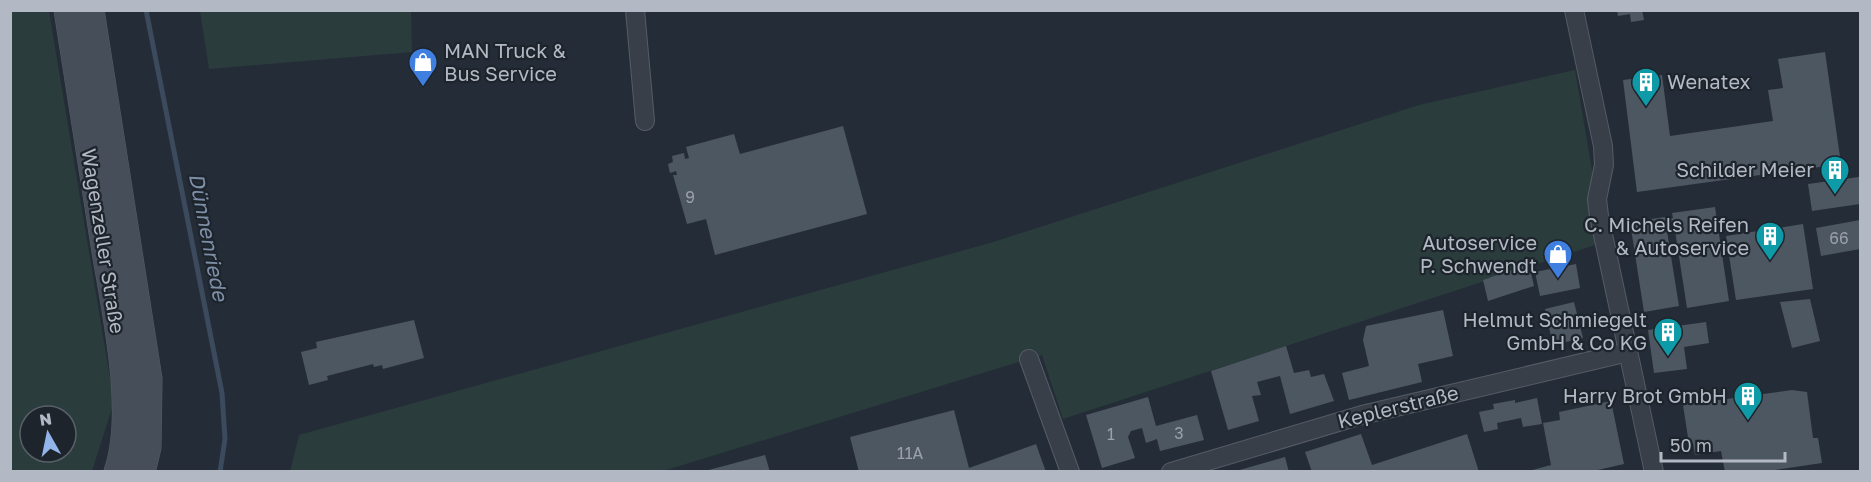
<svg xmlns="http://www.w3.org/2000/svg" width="1871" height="482" font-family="'Golos Text',sans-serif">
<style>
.green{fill:#2a3c3c;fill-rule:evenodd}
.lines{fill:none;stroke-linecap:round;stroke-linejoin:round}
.stream{stroke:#3c4a5e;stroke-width:5}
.building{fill:#4d5762}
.street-casing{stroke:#565c66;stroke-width:20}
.secondary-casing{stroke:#565c66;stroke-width:27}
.street{stroke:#383f48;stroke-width:18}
.secondary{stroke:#464e5a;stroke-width:26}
.labels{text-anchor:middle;stroke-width:4.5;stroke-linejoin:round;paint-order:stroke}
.number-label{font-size:16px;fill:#9aa0ac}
.poi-label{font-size:20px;fill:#b3b9c4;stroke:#1d242c;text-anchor:end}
.street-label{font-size:20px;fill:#b3b9c4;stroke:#1d242c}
.water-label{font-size:21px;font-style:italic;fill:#7e90a8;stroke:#1d242c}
</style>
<rect width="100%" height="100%" fill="#242d37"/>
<path class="green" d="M10 11H49L114 402 92 471H11ZM30 416H66V452H30Z
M200 11H411L412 52 209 69Z
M1575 70 1594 182 1601 243 1063 419 1042 355 663 471 290 472 299 435 990 243 1419 105Z"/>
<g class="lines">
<path class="stream" d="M146 10 222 393 225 439 220 472"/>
</g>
<path class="building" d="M1617 10H1642L1644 20 1631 22 1630 14 1618 16Z
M1825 52 1841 164 1637 192 1623 80 1662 75 1670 136 1773 121 1768 90 1783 88 1778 59Z
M843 126 867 214 715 255 706 219 687 224 673 175H677L676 171 670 173 668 164 673 162 672 156 684 153 685 159 689 158 686 147 734 134 740 154Z
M1859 177 1860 204 1812 211 1808 184Z
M1715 207 1729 301 1687 308 1674 224 1666 225 1679 306 1644 312 1630 222 1665 217V218H1673L1672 213Z
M1860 220V249L1821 256 1816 228Z
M1803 224 1813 289 1736 300 1726 236Z
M1529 264 1534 286 1488 301 1483 280Z
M1576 264 1580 288 1540 296 1535 272Z
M1810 299 1820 341 1792 348 1780 302Z
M1574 302 1583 338 1553 345 1545 309Z
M1443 310 1453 356 1418 364 1422 382 1349 400 1342 373 1369 366 1363 340 1366 326Z
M414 320 424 358 383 369 382 365 374 367 373 364 327 376 328 380 309 385 301 352 317 348 316 342Z
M1706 322 1709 343 1684 347 1687 369 1654 373 1648 330Z
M1286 346 1294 373 1309 370 1311 377 1324 374 1334 401 1290 414 1280 376 1257 382 1261 395 1252 396 1259 421 1228 430 1211 371Z
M1792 390 1807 392 1813 438H1818L1822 463 1762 472H1725L1721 451 1695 455 1693 443 1689 444 1683 405Z
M1148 397 1156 426 1197 415 1204 440 1160 451 1157 439 1146 443 1142 428 1131 431 1128 437 1135 458 1102 468 1086 415Z
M1537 398 1542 424 1523 427 1521 418 1497 423 1498 429 1484 432 1479 412 1494 409 1493 404 1515 400V403Z
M1611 401 1624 464 1589 472H1525L1551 465 1543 423 1560 420 1559 412Z
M954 410 969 468 1036 444 1046 472H859L850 437Z
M1361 434 1372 465 1467 434 1479 472H1312L1305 452Z
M765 455 770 472H705V471Z
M1285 457 1289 472H1236V471Z"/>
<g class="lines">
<g class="street-casing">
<path id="street" d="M635 10 645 121
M1574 10 1603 146 1604 165 1597 199 1599 216 1654 472
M1029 359 1070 472
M1171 472 1362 415 1628 352"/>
</g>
<g class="secondary-casing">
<path id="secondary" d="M67 10C79 89 92 167 104 245 114 308 138 411 117 472
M91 10 149 379 148 447 142 472"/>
</g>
<use href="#street" class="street"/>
<use href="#secondary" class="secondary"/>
</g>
<defs>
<g id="shop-pin" transform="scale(1.5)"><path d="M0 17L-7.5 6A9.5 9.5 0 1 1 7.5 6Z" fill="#3f7fe0" stroke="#1d242c"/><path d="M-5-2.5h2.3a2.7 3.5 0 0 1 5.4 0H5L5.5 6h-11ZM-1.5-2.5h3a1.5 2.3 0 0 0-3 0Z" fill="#fff"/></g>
<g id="building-pin" transform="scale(1.5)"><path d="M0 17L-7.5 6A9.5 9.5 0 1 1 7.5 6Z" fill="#0f9aa8" stroke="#1d242c"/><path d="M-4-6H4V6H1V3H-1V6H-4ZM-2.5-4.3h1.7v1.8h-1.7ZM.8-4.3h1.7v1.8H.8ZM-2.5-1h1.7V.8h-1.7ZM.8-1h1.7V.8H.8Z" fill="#fff"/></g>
</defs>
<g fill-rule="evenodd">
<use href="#shop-pin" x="423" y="62"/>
<use href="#building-pin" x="1646" y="82"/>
<use href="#building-pin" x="1835" y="170"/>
<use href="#building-pin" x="1770" y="236"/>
<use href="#shop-pin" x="1558" y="254"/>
<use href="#building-pin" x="1668" y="332"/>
<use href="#building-pin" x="1748" y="396"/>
</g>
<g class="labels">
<g class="number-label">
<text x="690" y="203">9</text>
<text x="1839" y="244">66</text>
<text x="1179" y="439">3</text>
<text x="1111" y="440">1</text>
<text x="910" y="459">11A</text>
</g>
<g class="poi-label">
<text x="444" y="58" text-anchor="start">MAN Truck &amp;<tspan x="444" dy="23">Bus Service</tspan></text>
<text x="1667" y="89" text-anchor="start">Wenatex</text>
<text x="1814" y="177">Schilder Meier</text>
<text x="1749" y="232">C. Michels Reifen<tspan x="1749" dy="23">&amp; Autoservice</tspan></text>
<text x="1537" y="250">Autoservice<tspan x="1537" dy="23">P. Schwendt</tspan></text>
<text x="1647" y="327">Helmut Schmiegelt<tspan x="1647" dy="23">GmbH &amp; Co KG</tspan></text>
<text x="1727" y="403">Harry Brot GmbH</text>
</g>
<g class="street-label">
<text transform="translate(103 241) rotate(81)" y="7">Wagenzeller Straße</text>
<text transform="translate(1398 407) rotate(-14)" y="7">Keplerstraße</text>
</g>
<g class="water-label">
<text transform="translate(208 237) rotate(79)" y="7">Dünnenriede</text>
</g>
</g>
<rect width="1871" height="482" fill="none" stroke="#b3b9c4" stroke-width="24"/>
<g transform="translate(48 434) rotate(351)"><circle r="28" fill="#1d242c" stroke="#596069" stroke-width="1.5"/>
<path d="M0-4.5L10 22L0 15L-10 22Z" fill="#92b4ea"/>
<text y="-9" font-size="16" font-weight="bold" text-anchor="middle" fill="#b3b9c4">N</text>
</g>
<path d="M1661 452v9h124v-9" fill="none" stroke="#b3b9c4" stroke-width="3"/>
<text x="1670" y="452" font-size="18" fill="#b3b9c4" stroke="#1d242c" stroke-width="4.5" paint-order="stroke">50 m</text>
</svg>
